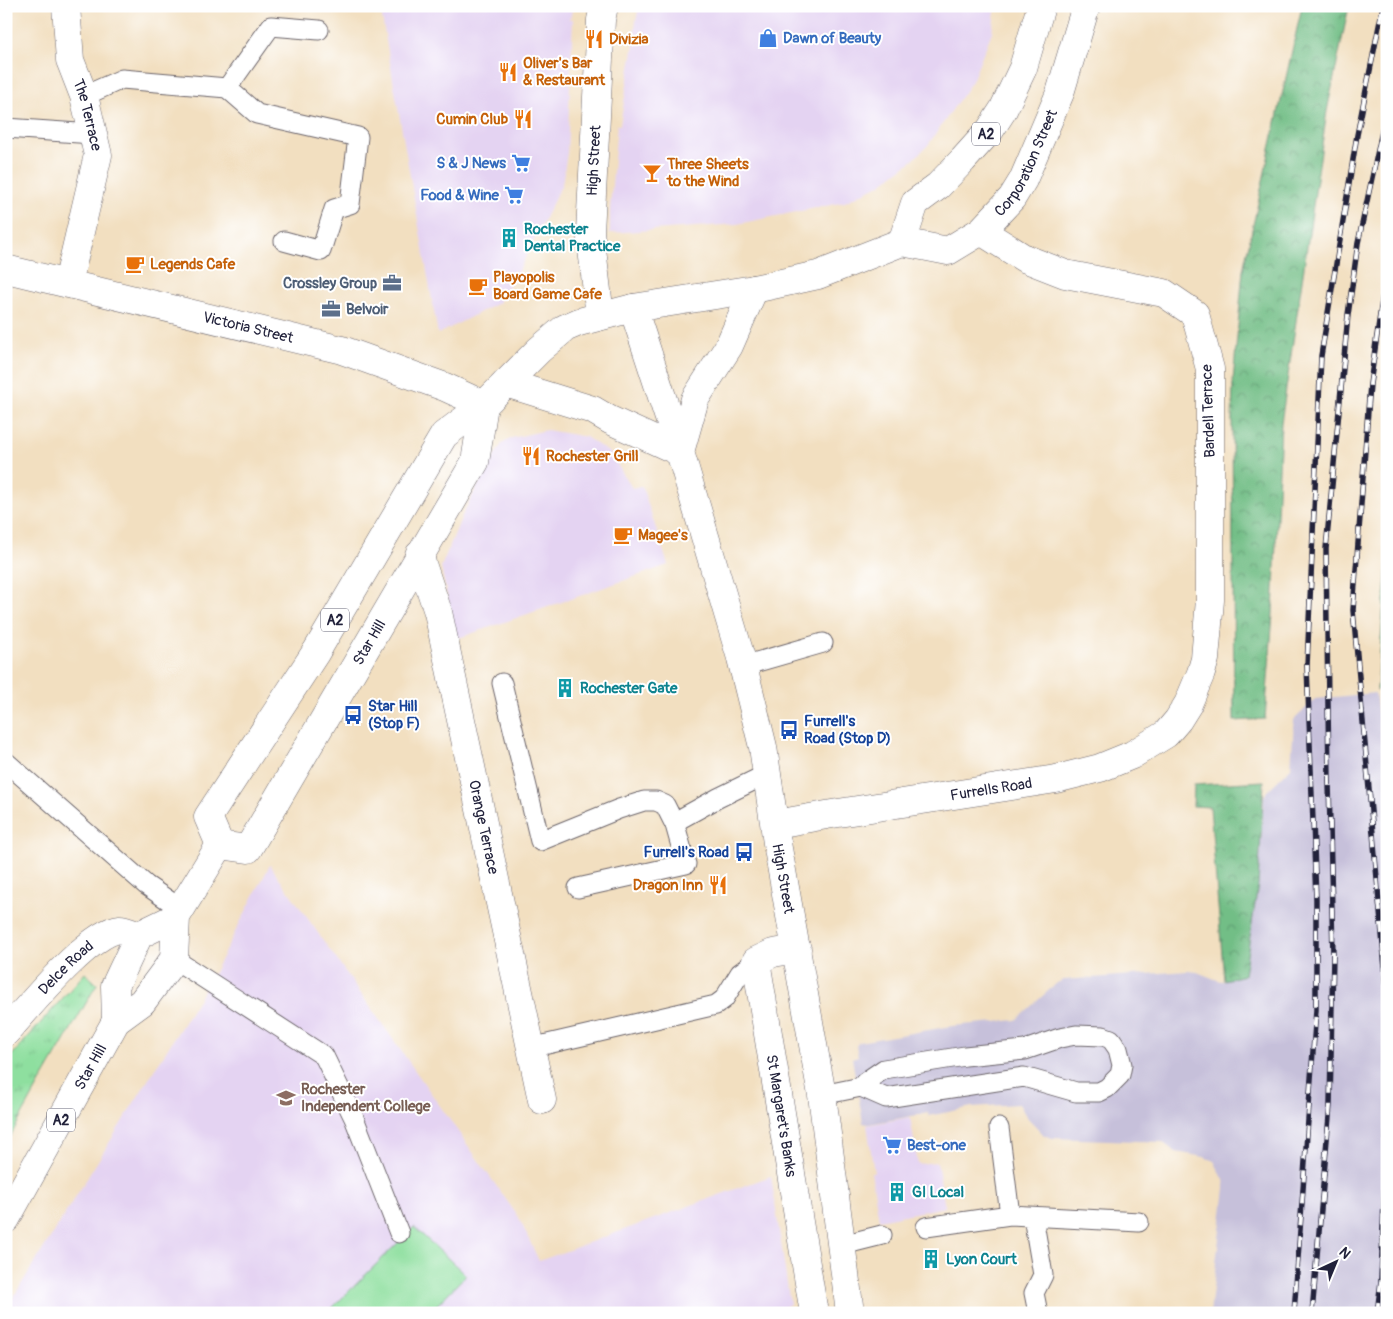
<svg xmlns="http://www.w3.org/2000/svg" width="1393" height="1319" font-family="Pangolin,sans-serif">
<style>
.built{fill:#e4d3f2}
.railway{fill:#c6c0da}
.grass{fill:url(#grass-tufts);stroke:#58806d}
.forest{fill:url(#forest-crowns);stroke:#4a7060}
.pitch{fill:#8edf9f;stroke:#58806d}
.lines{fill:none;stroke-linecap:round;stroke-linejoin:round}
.service-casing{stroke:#6b646a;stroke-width:21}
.minor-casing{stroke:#6b646a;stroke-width:29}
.tertiary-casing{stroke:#6b646a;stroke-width:29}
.secondary-casing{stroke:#6b646a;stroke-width:29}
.primary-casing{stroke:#6b646a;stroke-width:29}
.service{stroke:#fff;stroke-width:19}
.minor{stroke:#fff;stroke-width:28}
.tertiary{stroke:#fff;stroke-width:28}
.secondary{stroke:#fff;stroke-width:28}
.primary{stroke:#fff;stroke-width:28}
.rail-casing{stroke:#22223b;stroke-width:5.5}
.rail{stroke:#fff;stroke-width:4;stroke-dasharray:11;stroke-linecap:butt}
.labels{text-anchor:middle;stroke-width:4;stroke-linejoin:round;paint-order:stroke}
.shield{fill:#fff;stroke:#646476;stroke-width:1}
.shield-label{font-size:14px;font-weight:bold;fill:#22223b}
.shop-label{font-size:15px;font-weight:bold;fill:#366cbe;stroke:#fff;text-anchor:start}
.food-label{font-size:15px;font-weight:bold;fill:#c56008;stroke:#fff;text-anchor:start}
.street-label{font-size:15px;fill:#22223b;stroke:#fff}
.culture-label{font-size:15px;font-weight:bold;fill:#0d838f;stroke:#fff;text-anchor:start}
.service-label{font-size:15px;font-weight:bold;fill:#4e5e75;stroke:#fff;text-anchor:end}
.transit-label{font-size:15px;font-weight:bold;fill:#164399;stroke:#fff;text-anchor:start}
.education-label{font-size:15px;font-weight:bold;fill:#785e54;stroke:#fff;text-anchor:start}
</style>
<defs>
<pattern id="grass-tufts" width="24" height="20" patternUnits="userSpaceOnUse" patternTransform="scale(1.25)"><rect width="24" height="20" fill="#8edf9f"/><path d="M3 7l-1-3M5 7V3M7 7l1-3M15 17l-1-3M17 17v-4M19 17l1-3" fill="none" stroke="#7abf8a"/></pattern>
<pattern id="forest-crowns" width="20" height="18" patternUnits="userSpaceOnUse" patternTransform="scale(1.25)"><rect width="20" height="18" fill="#72be86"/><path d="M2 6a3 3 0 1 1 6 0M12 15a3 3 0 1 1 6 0" fill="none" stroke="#5d9a6f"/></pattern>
</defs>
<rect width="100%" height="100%" fill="#fff"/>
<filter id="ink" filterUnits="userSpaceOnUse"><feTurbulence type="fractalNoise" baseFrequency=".02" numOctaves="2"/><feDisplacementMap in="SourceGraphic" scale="10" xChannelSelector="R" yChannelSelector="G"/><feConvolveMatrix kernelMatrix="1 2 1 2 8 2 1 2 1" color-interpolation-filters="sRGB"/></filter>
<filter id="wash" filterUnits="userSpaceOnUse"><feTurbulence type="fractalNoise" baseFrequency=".0096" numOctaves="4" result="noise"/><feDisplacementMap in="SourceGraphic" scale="20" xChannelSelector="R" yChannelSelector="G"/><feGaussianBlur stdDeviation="1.12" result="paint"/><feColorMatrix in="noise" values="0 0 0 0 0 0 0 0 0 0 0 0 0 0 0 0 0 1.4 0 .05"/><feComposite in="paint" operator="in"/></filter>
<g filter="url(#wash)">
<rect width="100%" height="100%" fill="#f2dfc0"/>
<path class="built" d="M380 6H573L570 19H573L567 153 562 184 520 268 498 303 438 334Z
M639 6H996L992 32 972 81 928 145 913 160 881 184 845 202 737 224 610 233V209L617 125H620L636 33 634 32Z
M547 430 586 437 610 453 632 488 642 486 668 565 456 639 441 567 462 516 481 479 502 444 512 438Z
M270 865 519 1218 539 1261 771 1176 790 1304 776 1313H6V1309L209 982Z
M910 1117 918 1164 937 1162 945 1207 879 1220 871 1172H874L867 1125Z"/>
<path class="railway" d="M1375 693 1387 776V1313H1210L1225 1188 1224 1180 1214 1161 1204 1157 1176 1152 1162 1142 1052 1138 1044 1135 1026 1116 1019 1104 972 1107 929 1116 928 1113 869 1124 863 1123 852 1058 858 1056 856 1046 859 1042 952 1026 1016 1020 1057 983 1064 980 1188 971 1197 972 1220 981 1244 975 1258 885 1264 797 1267 791 1291 768 1294 720 1315 699Z"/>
<path class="grass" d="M85 973 97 984 41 1081 6 1144V1062Z"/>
<path class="forest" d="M1302 6H1349L1327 111 1281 423 1273 614 1265 719 1234 721 1232 419 1233 381 1243 270Z
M1387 563V688L1377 690Z
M1264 781 1258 885 1244 975 1224 980 1210 807 1193 806 1194 785Z"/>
<path class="pitch" d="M414 1227 466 1275 429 1313H330L329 1311Z"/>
</g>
<g filter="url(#ink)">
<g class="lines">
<g class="service-casing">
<path id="service" d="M227 88 257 114 358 137 350 204 334 209 321 251 284 241
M84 96 122 79 227 88 271 26 319 30
M6 128 93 134
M743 666 823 643
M502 683 540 841 619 809 644 801H656L665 805 675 825
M6 762 146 885 181 909
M578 888 686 864 675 825 680 819 718 798 767 774
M174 959 324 1056 354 1118 399 1233
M539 1046 716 1005 724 999 740 973 756 961
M822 1095 861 1087 865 1082 884 1069 965 1056 1025 1050 1060 1038 1076 1035 1103 1036 1111 1039 1118 1049 1122 1065 1120 1075 1107 1088 1099 1092H1076L1024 1077 886 1098 861 1087
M999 1128 1010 1215
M1033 1217 1043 1275 1034 1293 1038 1313
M926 1227 1010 1215 1139 1222
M842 1245 882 1235"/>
</g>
<g class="minor-casing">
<g id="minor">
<path id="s1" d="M66 6 70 60 84 96 98 155 68 283"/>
<path id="s2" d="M633 308 680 452 741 658 763 747 777 843 822 1095 850 1313"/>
<path id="s3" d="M600 316 590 232 601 20 604 6"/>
<path d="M506 383 593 410 610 420 680 452"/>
<path d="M680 452 695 399 729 346 754 289"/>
<path id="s4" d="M419 555 438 612 542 1100"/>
<path id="s5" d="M776 824 832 814 1056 779 1100 768 1132 755 1166 734 1178 720 1188 704 1201 673 1205 659 1210 600V369L1195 314 1164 293 1065 274 1024 258 981 231"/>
<path id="s6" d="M797 949 773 953 756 961 814 1313"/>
</g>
</g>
<g class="tertiary-casing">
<g id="tertiary">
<path id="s7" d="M6 1032C28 1008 89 932 120 929 126 929 133 933 139 935"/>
</g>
</g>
<g class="secondary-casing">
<g id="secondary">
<path id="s8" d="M6 269 342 350 445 387 484 405"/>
</g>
</g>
<g class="primary-casing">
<g id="primary">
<path d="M902 242 915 203 938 186 963 160 990 130 1003 110 1023 68 1041 6"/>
<path id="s9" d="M220 845 208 817 316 652 444 435 484 405 539 350 565 328 579 322 633 308 754 289 818 275 902 242 948 251 981 231 1012 198 1023 180 1060 93 1086 6"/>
<path id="s10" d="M220 845 248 849 475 462 484 405"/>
<path d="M116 1021 115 986 139 935 176 917"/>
<path id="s11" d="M6 1219 116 1021 142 1002 174 959 176 917 220 845"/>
</g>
</g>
<use href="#service" class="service"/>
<use href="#minor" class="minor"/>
<use href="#tertiary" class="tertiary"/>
<use href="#secondary" class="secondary"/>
<use href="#primary" class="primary"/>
<g class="rail-casing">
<path id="rail" d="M1387 266 1370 384 1353 610 1387 990
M1294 1313 1316 1010V899L1307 666 1321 356 1357 135 1383 6
M1312 1313 1330 1105 1333 955 1329 782 1326 549 1348 315 1358 243 1387 108
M1377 1313 1381 1281 1387 1124"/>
</g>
<use href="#rail" class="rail"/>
</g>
</g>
<defs>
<g id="shop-bare" transform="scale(1.5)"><path d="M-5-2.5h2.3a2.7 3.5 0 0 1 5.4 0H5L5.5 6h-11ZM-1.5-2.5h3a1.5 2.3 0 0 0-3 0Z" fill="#3f7fe0" stroke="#fff" stroke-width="2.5" paint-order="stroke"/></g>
<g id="restaurant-bare" transform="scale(1.5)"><path d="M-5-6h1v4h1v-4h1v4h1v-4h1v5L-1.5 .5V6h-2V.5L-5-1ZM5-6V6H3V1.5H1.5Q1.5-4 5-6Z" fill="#e8710a" stroke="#fff" stroke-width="2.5" paint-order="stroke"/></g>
<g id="supermarket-bare" transform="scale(1.5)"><path d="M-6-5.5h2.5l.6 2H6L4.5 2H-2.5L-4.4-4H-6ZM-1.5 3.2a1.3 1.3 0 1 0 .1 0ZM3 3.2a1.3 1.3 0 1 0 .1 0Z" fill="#3f7fe0" stroke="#fff" stroke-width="2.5" paint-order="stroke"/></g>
<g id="bar-bare" transform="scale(1.5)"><path d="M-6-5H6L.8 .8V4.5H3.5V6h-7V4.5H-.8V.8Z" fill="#e8710a" stroke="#fff" stroke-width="2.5" paint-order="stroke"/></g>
<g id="building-bare" transform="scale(1.5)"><path d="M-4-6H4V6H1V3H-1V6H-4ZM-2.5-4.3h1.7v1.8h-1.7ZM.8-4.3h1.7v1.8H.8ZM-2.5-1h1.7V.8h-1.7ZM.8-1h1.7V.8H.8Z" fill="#0f9aa8" stroke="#fff" stroke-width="2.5" paint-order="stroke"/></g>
<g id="cafe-bare" transform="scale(1.5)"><path d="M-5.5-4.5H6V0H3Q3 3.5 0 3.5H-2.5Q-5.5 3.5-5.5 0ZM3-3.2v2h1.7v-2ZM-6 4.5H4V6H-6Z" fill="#e8710a" stroke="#fff" stroke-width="2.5" paint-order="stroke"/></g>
<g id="office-bare" transform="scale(1.5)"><path d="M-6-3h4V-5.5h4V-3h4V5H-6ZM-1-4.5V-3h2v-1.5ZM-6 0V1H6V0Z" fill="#5c6f8a" stroke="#fff" stroke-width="2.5" paint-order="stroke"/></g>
<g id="bus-bare" transform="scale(1.5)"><path d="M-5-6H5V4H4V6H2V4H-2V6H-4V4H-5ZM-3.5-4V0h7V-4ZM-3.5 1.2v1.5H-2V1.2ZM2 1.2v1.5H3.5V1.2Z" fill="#1a4fb4" stroke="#fff" stroke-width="2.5" paint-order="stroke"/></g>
<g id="school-bare" transform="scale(1.5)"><path d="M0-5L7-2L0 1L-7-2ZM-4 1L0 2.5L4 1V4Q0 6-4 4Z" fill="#8d6e63" stroke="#fff" stroke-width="2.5" paint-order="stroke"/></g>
</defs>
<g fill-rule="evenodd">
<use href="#shop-bare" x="768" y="38"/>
<use href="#restaurant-bare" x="594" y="39"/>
<use href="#restaurant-bare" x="508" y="72"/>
<use href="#restaurant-bare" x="523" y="119"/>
<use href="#supermarket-bare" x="521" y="163"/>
<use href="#bar-bare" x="652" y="173"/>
<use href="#supermarket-bare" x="514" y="195"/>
<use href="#building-bare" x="509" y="238"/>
<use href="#cafe-bare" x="135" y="264"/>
<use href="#office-bare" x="392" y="283"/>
<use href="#cafe-bare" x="478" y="286"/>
<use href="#office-bare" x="331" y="309"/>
<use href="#restaurant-bare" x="531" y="456"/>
<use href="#cafe-bare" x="623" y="535"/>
<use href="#building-bare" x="565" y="688"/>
<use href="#bus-bare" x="353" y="715"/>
<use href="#bus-bare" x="789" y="730"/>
<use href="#bus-bare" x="744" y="852"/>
<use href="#restaurant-bare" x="718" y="885"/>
<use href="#school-bare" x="286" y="1098"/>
<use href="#supermarket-bare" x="892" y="1145"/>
<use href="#building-bare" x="897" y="1192"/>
<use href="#building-bare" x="931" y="1259"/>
</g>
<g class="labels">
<g class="shield">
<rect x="972" y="122.5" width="28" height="23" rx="4"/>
<rect x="321" y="608.5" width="28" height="23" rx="4"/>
<rect x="47" y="1108.5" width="28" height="23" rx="4"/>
</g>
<g class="shield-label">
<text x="986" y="139">A2</text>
<text x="335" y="625">A2</text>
<text x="61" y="1125">A2</text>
</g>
<g class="shop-label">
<text x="783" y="43">Dawn of Beauty</text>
<text x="506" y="168" text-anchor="end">S &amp; J News</text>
<text x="499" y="200" text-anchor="end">Food &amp; Wine</text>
<text x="907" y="1150">Best-one</text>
</g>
<g class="food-label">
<text x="609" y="44">Divizia</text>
<text x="523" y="68">Oliver's Bar<tspan x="523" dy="17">&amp; Restaurant</tspan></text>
<text x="508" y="124" text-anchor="end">Cumin Club</text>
<text x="667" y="169">Three Sheets<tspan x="667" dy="17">to the Wind</tspan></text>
<text x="150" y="269">Legends Cafe</text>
<text x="493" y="282">Playopolis<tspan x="493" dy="17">Board Game Cafe</tspan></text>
<text x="546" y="461">Rochester Grill</text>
<text x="638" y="540">Magee's</text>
<text x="703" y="890" text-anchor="end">Dragon Inn</text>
</g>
<g class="street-label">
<text dy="5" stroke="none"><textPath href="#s1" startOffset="112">The Terrace</textPath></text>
<text dy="5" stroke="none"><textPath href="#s3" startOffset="156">High Street</textPath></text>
<text dy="5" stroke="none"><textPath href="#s9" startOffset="1159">Corporation Street</textPath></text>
<text dy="5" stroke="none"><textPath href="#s8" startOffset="249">Victoria Street</textPath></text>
<text transform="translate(1208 411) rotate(-92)" y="5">Bardell Terrace</text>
<text dy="5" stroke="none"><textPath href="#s10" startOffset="268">Star Hill</textPath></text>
<text dy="5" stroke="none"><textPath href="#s5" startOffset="218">Furrells Road</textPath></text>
<text dy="5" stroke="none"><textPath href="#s4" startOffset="280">Orange Terrace</textPath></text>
<text dy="5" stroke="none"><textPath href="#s2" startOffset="591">High Street</textPath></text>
<text dy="5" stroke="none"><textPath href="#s7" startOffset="88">Delce Road</textPath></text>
<text dy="5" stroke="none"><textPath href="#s11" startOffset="174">Star Hill</textPath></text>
<text dy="5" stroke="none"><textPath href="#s6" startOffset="200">St Margaret's Banks</textPath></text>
</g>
<g class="culture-label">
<text x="524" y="234">Rochester<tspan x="524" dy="17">Dental Practice</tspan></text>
<text x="580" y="693">Rochester Gate</text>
<text x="912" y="1197">GI Local</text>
<text x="946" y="1264">Lyon Court</text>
</g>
<g class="service-label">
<text x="377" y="288">Crossley Group</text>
<text x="346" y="314" text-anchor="start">Belvoir</text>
</g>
<g class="transit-label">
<text x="368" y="711">Star Hill<tspan x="368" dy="17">(Stop F)</tspan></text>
<text x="804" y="726">Furrell's<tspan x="804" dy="17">Road (Stop D)</tspan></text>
<text x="729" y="857" text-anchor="end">Furrell's Road</text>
</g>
<g class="education-label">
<text x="301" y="1094">Rochester<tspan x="301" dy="17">Independent College</tspan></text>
</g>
</g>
<rect width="1393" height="1319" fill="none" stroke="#fff" stroke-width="25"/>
<g transform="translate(1336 1262) rotate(44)" stroke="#ffffff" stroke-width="4" paint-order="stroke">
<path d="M0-4L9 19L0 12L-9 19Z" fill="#22223b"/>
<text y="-8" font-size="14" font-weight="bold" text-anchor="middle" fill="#22223b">N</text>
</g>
</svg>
